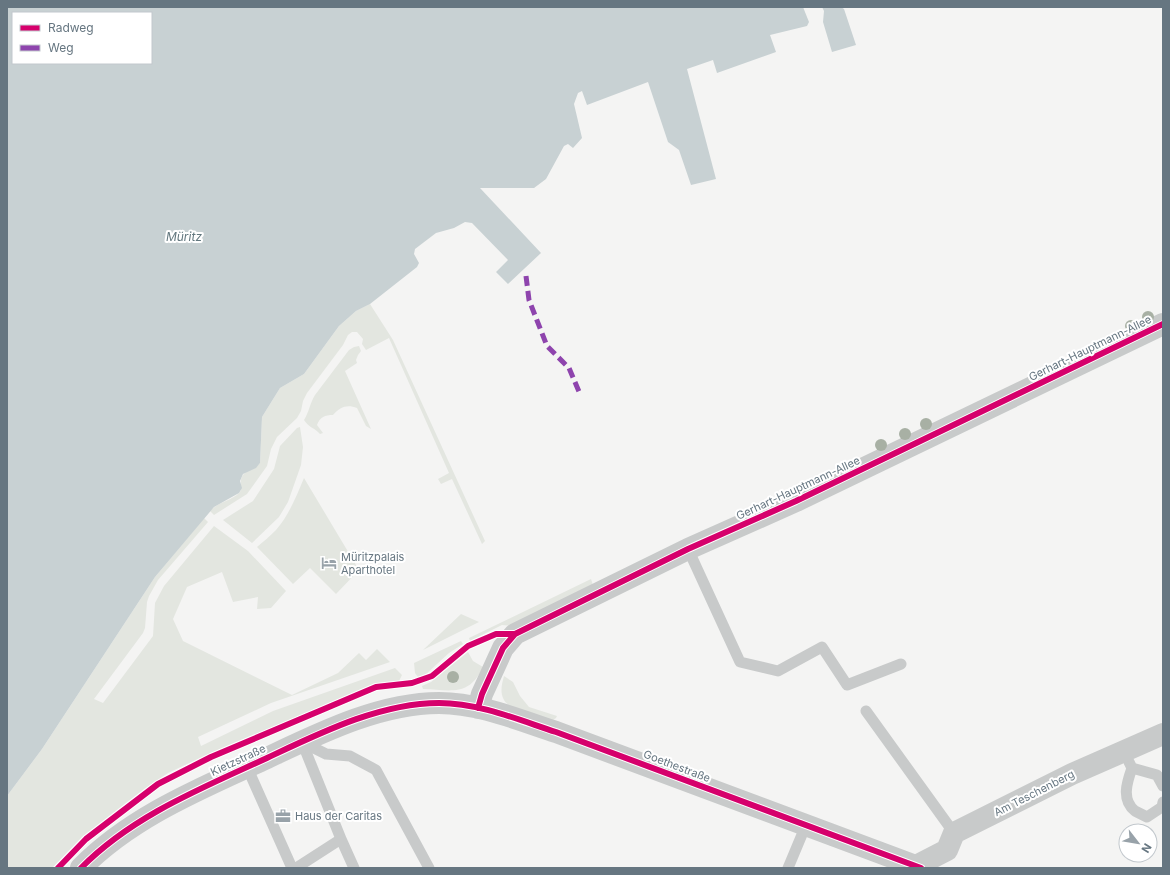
<svg xmlns="http://www.w3.org/2000/svg" width="1170" height="875" font-family="Inter,sans-serif">
<style>
.green{fill:#e3e6e0}
.water{fill:#c8d1d3;fill-rule:evenodd}
.lines{fill:none;stroke-linecap:round;stroke-linejoin:round}
.lane{stroke:#c8caca;stroke-width:11}
.street{stroke:#c8caca;stroke-width:22}
.quiet{stroke:#8e44ad;stroke-width:5;stroke-dasharray:10 5;stroke-linecap:butt}
.cycleway-casing{stroke:#fff;stroke-width:8}
.cycleway{stroke:#d6006c;stroke-width:6}
.tree{fill:#a8b0a4}
.labels{text-anchor:middle;stroke-width:4;stroke-linejoin:round;paint-order:stroke}
.street-label{font-size:11px;fill:#667681;stroke:#fff}
.poi-label{font-size:11px;fill:#667681;stroke:#fff;text-anchor:start}
.water-label{font-size:12px;font-style:italic;fill:#62777e;stroke:#fff}
</style>
<rect width="100%" height="100%" fill="#f4f4f3"/>
<path class="green" d="M370 304 393 340 485 541 482 544 452 479 441 484 438 479 449 473 389 338 366 350 362 344 363 339 357 332H352L348 335 343 345 307 393 303 401 301 411 297 418 277 437 271 449 267 466 247 494 214 515 210 511C218 502 233 500 239 493 244 488 238 482 243 475 246 470 255 470 260 463L262 417 280 388 304 374 339 326 356 311Z
M359 346 361 351 358 355 356 360 357 363 345 371 371 429 366 426 357 408C347 404 340 407 333 415 325 415 320 417 317 425L323 433 320 434C315 428 308 427 304 420 309 412 310 403 315 395L349 350 354 347Z
M300 427 303 447 301 465 288 502 279 517 252 543 223 520 253 501 274 469 280 446 297 428Z
M304 478 359 570 336 594 310 568 293 584 257 547C263 542 270 536 276 530 289 515 296 497 304 478Z
M204 518 208 522 158 580 149 596 147 602 145 628 143 633 94 699 103 703 153 636 155 603 164 586 214 526 248 551 286 591 271 608 257 609 258 597 233 602 222 572 187 587 173 619 183 641 292 695 338 673 359 653 366 660 377 649 390 662 271 703 198 737 201 746 273 711 395 668 402 675 399 681 376 684 204 756 168 773 144 789 83 836 52 868H7V796L42 749 155 577Z
M591 579 593 585 514 626 502 625 470 641 469 638Z
M461 614 479 622 423 650Z
M461 641 463 644 449 653 424 676 418 677 415 673 414 663Z
M468 652 473 661 483 667C469 697 451 690 423 689L422 686 431 682Z
M504 676 513 682 520 696 529 707 557 716 556 718 550 722C538 717 507 710 503 698 500 691 502 683 504 676Z"/>
<path class="water" d="M7 7H803L809 22 807 26 770 35 776 52 717 73 713 60 687 69 716 179 691 185 679 150 668 142 648 82 587 105 582 91 578 93 574 104 582 138 573 148 568 144 564 146 546 179 534 188H480L541 253 508 284 496 272 508 260 472 223 465 222 454 228 436 233 415 249 414 254 419 263 417 267 370 304 356 311 339 326 304 374 280 388 262 417 260 463 256 468 243 474 240 481 242 488 239 493 214 507 155 577 42 749 7 796ZM13 13H151V63H13Z
M822 7H841L844 9 856 45 832 52 823 22 824 11Z"/>
<g class="lines">
<path class="lane" d="M688 549 740 662 778 671 822 647 847 685 901 664
M866 711 954 833
M1129 762 1132 768 1157 775 1163 786
M247 767 292 868
M1132 768C1127 782 1121 800 1135 811 1139 813 1143 815 1147 817L1162 807 1163 802
M341 839 354 868
M296 868 341 839 302 742 326 754 350 756 376 770 429 868
M788 868 806 825"/>
<path class="street" d="M478 708 482 694 503 648 515 634 688 549 796 501 1163 324
M916 866 947 850 954 833 1072 774 1163 734
M81 868C132 816 202 788 267 758 320 733 380 703 439 703 479 703 519 720 556 732L921 868"/>
<path class="quiet" d="M526 276 529 300 547 346 569 368 580 394"/>
<g class="cycleway-casing">
<path id="cycleway" d="M478 708 482 694 503 648 515 634 688 549 796 501 1163 324
M58 868 86 839 158 784 211 757 376 687 412 683 432 676 468 646 496 634H515
M81 868C132 816 202 788 267 758 320 733 380 703 439 703 479 703 519 720 556 732L921 868"/>
</g>
<use href="#cycleway" class="cycleway"/>
</g>
<g class="tree">
<circle cx="1148" cy="317" r="6"/>
<circle cx="1131" cy="326" r="6"/>
<circle cx="926" cy="424" r="6"/>
<circle cx="905" cy="434" r="6"/>
<circle cx="881" cy="445" r="6"/>
<circle cx="453" cy="677" r="6"/>
</g>
<defs>
<g id="hotel-bare" transform="scale(1.2)"><path d="M-6-4.5h1.5V1H6V5H4.5V3h-9V5H-6ZM-4 0a1.8 1.8 0 1 1 3.6 0ZM.5 0V-2.5h3Q6-2.5 6 0Z" fill="#98a2a9" stroke="#fff" stroke-width="2.5" paint-order="stroke"/></g>
<g id="office-bare" transform="scale(1.2)"><path d="M-6-3h4V-5.5h4V-3h4V5H-6ZM-1-4.5V-3h2v-1.5ZM-6 0V1H6V0Z" fill="#98a2a9" stroke="#fff" stroke-width="2.5" paint-order="stroke"/></g>
</defs>
<g fill-rule="evenodd">
<use href="#hotel-bare" x="329" y="563"/>
<use href="#office-bare" x="283" y="816"/>
</g>
<g class="labels">
<g class="street-label">
<text transform="translate(1090 348) rotate(-26)" y="4">Gerhart-Hauptmann-Allee</text>
<text transform="translate(798 488) rotate(-25)" y="4">Gerhart-Hauptmann-Allee</text>
<text transform="translate(238 760) rotate(-25)" y="4">Kietzstraße</text>
<text transform="translate(677 766) rotate(21)" y="4">Goethestraße</text>
<text transform="translate(1034 793) rotate(-27)" y="4">Am Teschenberg</text>
</g>
<g class="poi-label">
<text x="341" y="561">Müritzpalais<tspan x="341" dy="13">Aparthotel</tspan></text>
<text x="295" y="820">Haus der Caritas</text>
</g>
<g class="water-label">
<text x="184" y="241">Müritz</text>
</g>
</g>
<rect width="1170" height="875" fill="none" stroke="#667681" stroke-width="16"/>
<rect x="12" y="12" width="140" height="52" fill="#ffffff" stroke="#c2c8cd"/>
<rect x="20" y="25" width="20" height="6" fill="#d6006c" stroke="#c2c8cd"/>
<text x="48" y="32" font-size="12" fill="#667681">Radweg</text>
<rect x="20" y="45" width="20" height="6" fill="#8e44ad" stroke="#c2c8cd"/>
<text x="48" y="52" font-size="12" fill="#667681">Weg</text>
<g transform="translate(1138 843) rotate(121)"><circle r="19" fill="#ffffff" stroke="#c2c8cd"/>
<path d="M0-3L7 15L0 10L-7 15Z" fill="#98a2a9"/>
<text y="-6" font-size="11" font-weight="bold" text-anchor="middle" fill="#667681">N</text>
</g>
</svg>
